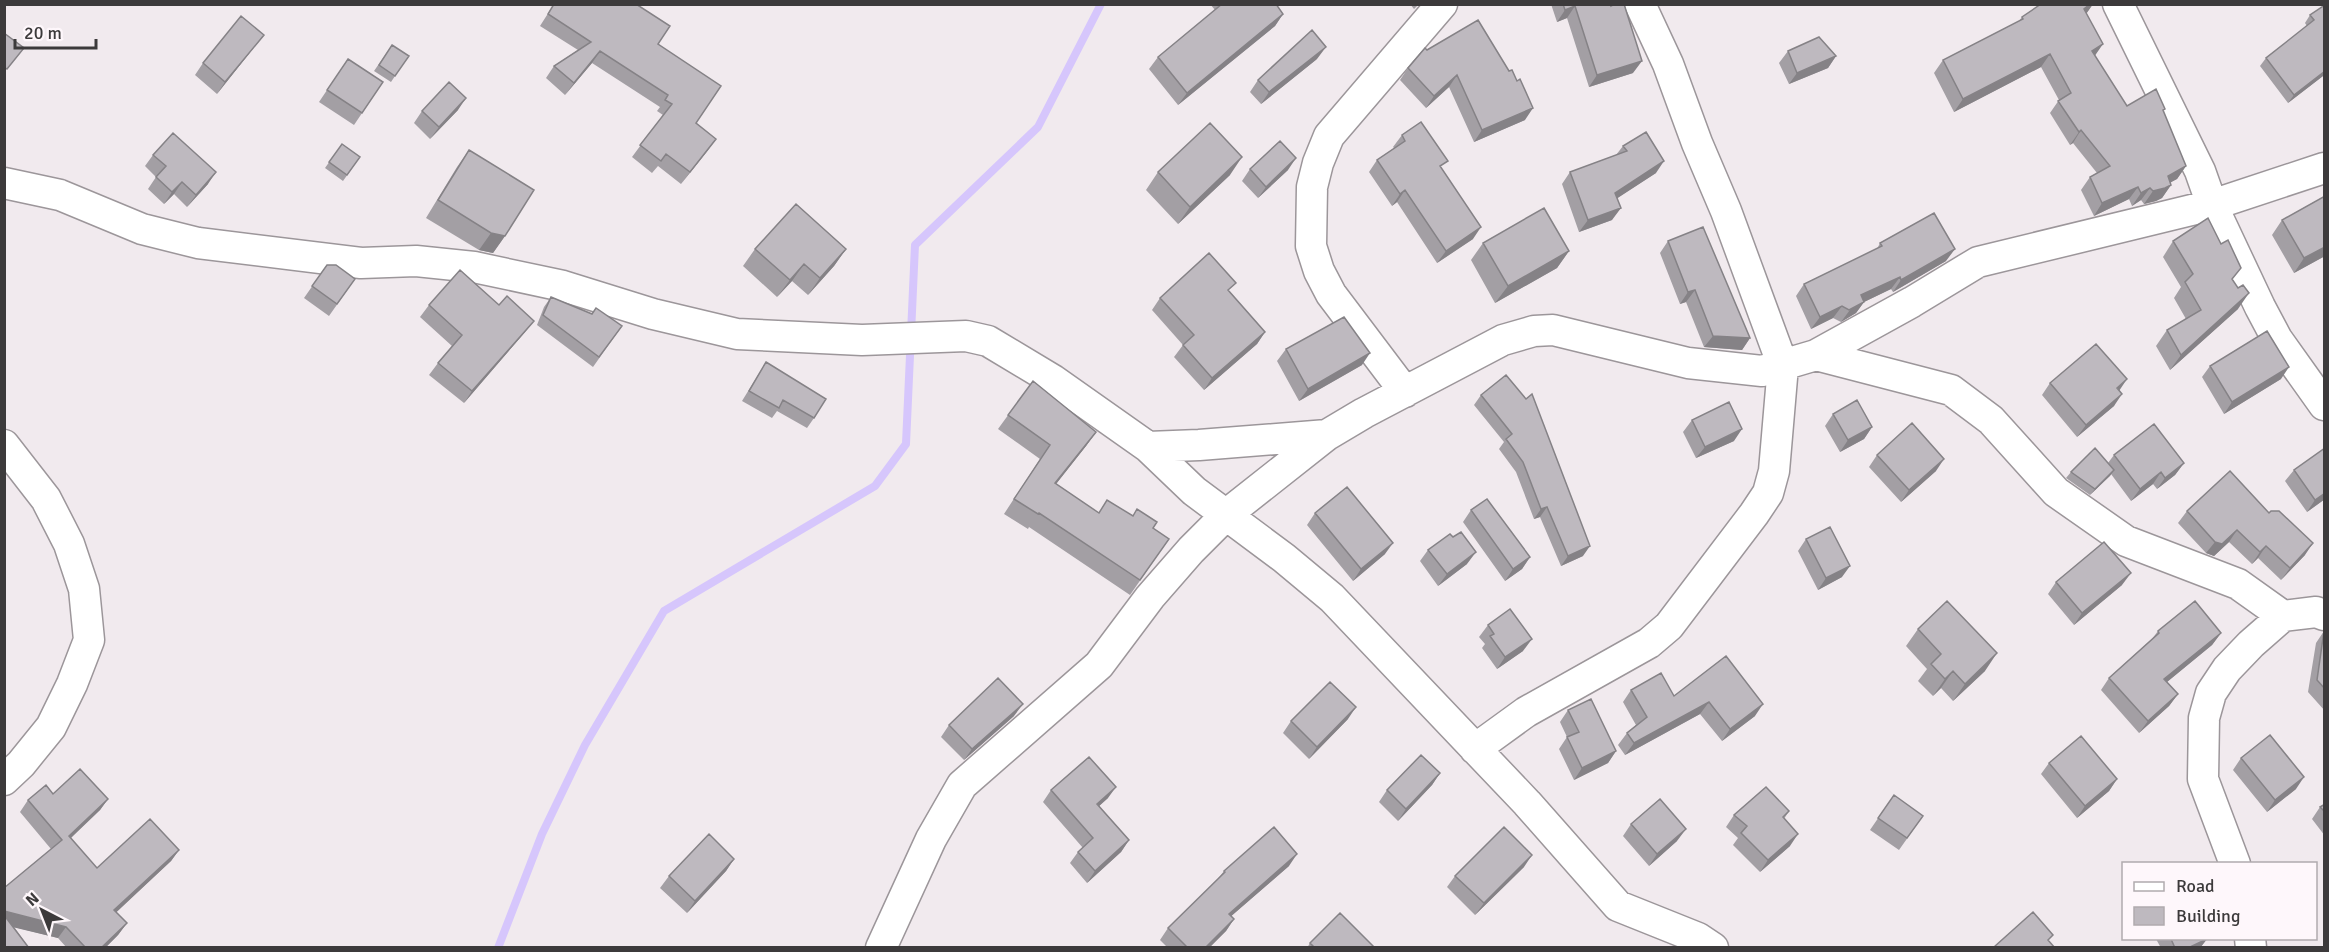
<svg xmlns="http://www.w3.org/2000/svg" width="2329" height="952" font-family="Signika,sans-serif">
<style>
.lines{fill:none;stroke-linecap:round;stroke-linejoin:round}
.stream{stroke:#d6c6fc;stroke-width:8}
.minor-casing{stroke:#9c969a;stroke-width:33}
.minor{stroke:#fff;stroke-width:30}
.wall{fill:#a39fa4}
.shaded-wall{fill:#858286}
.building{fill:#beb9bf;stroke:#858286;stroke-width:1.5}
</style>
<rect width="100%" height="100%" fill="#f1eaee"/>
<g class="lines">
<path class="stream" d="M498 948 542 834 585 745 664 611 875 486 906 444 915 245 1038 127 1101 4"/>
<g class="minor-casing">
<path id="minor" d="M2118 4 2200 171 2212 205 2260 307 2277 339 2324 405
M4 183 60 195 142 229 198 243 361 263 416 261 474 267 563 286 653 314 737 334 862 340 966 336 988 341 1053 380 1148 447 1199 445 1327 435
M1816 355 1951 390 1991 420 2056 492 2126 541 2238 584 2283 616
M1405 392 1331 294 1319 271 1311 246 1312 187 1318 163 1329 136 1442 4
M4 445 46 499 69 544 84 589 89 640 72 684 51 727 21 764 4 780
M1148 447 1194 491 1284 558 1332 598 1527 803 1618 906 1698 938 1713 948
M1475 749 1526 712 1649 643 1669 626 1754 514 1768 493 1774 471 1783 366 1726 211 1697 143 1668 64 1640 4
M2235 864 2203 779 2204 718 2211 693 2227 669 2251 644 2283 616 2316 612 2324 615
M2250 938 2251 948
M881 948 931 839 962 785 1099 665 1150 597 1191 550 1227 514 1327 435 1364 413 1503 340 1534 331 1553 330 1688 363 1762 371 1816 355 1912 302 1978 262 2212 205 2324 168"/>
</g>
<use href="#minor" class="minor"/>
</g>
<path class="wall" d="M554 4H636L658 44 708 150 681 184 658 166 652 173 632 157 663 115 657 111 660 107 592 63 565 95 546 78 554 66 578 50 540 26Z
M1210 4H1276L1283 14 1275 26 1178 105 1149 69 1158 57 1215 10Z
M1410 4H1419L1414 9Z
M1551 4H1611L1633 73 1589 87 1567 18 1557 22Z
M2093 4 2086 14 2095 56 2127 106 2165 109 2163 111 2186 166 2177 179 2170 182 2171 185 2162 198 2156 201 2144 204 2141 200 2132 206 2129 199 2094 216 2081 190 2090 177 2097 173 2073 143 2070 145 2050 113 2059 100 2041 67 1954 112 1934 73 1943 60 2019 21 2022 17Z
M2325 5V79L2323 76 2288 103 2260 66 2266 58 2307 26 2305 23 2310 15Z
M264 35 255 46 217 94 195 75 203 63Z
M392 45 395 76 391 82 374 71Z
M1427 50 1525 120 1474 142 1449 87 1426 108 1400 80 1408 68Z
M1788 51 1836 56 1828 68 1789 84 1779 63Z
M348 59 383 82 354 125 319 102Z
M1317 59 1261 104 1250 92 1258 80Z
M458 110 430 139 414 123 422 111Z
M1402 135 1442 169 1473 239 1437 263 1397 202 1392 206 1369 172 1377 160 1394 148 1393 147Z
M342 144 360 157 343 181 325 168Z
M1623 146 1656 173 1617 198 1612 220 1579 232 1562 184 1570 172 1616 155Z
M469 150 505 236 493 253 479 250 426 218 457 167Z
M153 155 208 184 187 207 174 194 164 204 148 189 156 177 145 166Z
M1250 169 1288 170 1258 198 1242 181Z
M1158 172 1230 175 1178 224 1146 190Z
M2325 196V256L2294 273 2272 235 2282 220Z
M1668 241 1750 338 1742 350 1704 347 1686 302 1680 304 1660 253Z
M2173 241 2233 280 2238 309 2170 370 2156 346 2167 330 2186 319 2174 298 2181 287 2163 257Z
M1483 243 1569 251 1557 268 1495 303 1471 260Z
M1880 243 1946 261 1893 292 1891 289 1864 302 1856 313 1841 322 1833 318 1811 329 1796 296 1804 284 1877 249Z
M755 249H846L834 266 808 295 792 281 777 297 743 266Z
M327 265 355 279 329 316 304 298Z
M1230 292 1265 332 1257 344 1204 390 1174 357 1183 345 1152 310 1160 298Z
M551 297 622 326 593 367 537 325 544 307Z
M429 305H499L525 332 464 403 429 375 438 363 452 346 420 317Z
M1286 349 1362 365 1299 401 1277 361Z
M766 362 814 418 807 428 777 411 772 418 742 401Z
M2210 366 2281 379 2224 414 2202 377Z
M1033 381 1096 432 1086 446 1056 484 1099 513 1107 500 1169 539 1130 595 1029 527 1028 529 1004 514 1040 459 998 429Z
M2050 383 2119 390 2114 406 2077 437 2042 395Z
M1481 395 1526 399 1583 556 1561 566 1540 517 1534 519 1516 472 1499 449 1504 442 1474 405Z
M1833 414 1872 427 1864 439 1840 452 1825 426Z
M1692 420 1734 441 1696 458 1683 432Z
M1877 455 1936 471 1901 502 1869 467Z
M2114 455 2184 463 2175 475 2157 489 2153 484 2131 501 2111 474 2090 495 2066 478 2071 472 2108 463Z
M2294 470 2325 499 2307 512 2285 481Z
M1471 510 1530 557 1522 569 1505 581 1463 522Z
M2187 511 2305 555 2281 580 2258 558 2252 564 2229 542 2214 556 2206 553 2178 523Z
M1315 513 1385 554 1353 581 1307 525Z
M1453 537 1467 564 1438 586 1420 561 1428 550Z
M1806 539 1842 577 1818 590 1798 551Z
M2056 582 2122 585 2074 625 2048 594Z
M1488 625 1523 651 1497 669 1482 648 1485 644 1479 637Z
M1918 629 1985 671 1953 701 1941 688 1933 696 1918 681 1927 669 1906 646Z
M2158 631 2221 633 2212 645 2167 682 2178 694 2169 706 2139 733 2101 690 2109 678 2152 639Z
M2324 631 2325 711 2308 692 2316 643Z
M1726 656 1755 716 1722 741 1700 714 1625 755 1618 745 1627 733 1636 725 1623 702 1631 690 1674 696Z
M1568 710 1616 751 1608 763 1574 780 1559 749 1567 737 1560 722Z
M1014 716 964 760 941 737 949 725Z
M1348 719 1309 759 1283 733 1291 721Z
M2241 758 2296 789 2267 812 2233 770Z
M2049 763 2117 779 2109 791 2077 818 2041 774Z
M80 769 108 799 100 810 71 838 97 868 150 819 179 850 171 861 116 912 127 923 118 935 105 948H67L58 938 14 927 29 948H4V888L51 849 20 812 28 800 46 785 53 794Z
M1440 773 1432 785 1398 821 1379 802 1387 790Z
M1051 790 1108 798 1099 806 1129 840 1121 852 1087 883 1070 863 1078 852 1083 848 1043 802Z
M1894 795 1923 816 1899 850 1870 830Z
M2325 804V836L2312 819 2320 807Z
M1789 811 1784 819 1790 846 1760 872 1733 845 1738 838 1726 827 1734 815Z
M1631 824 1677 841 1649 866 1623 836Z
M734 859 726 871 687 913 660 888 669 876Z
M1289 866 1231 916 1234 919 1226 931 1209 948H1168L1160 940 1168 928 1217 880 1224 871Z
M1524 867 1475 915 1447 887 1455 876Z
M2156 939H2207L2200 948H2161Z
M1310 943 1375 948H1307Z"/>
<path class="shaded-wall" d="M2090 4H2093L2086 14 2084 9Z
M1575 6 1567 18 1557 22 1565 10Z
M1283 14 1275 26 1178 105 1187 93Z
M264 35 255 46 217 94 225 82Z
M2103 44 2094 57 2092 51Z
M1326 47 1317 59 1261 104 1269 92Z
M600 51 592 63 565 95 574 83Z
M2050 54 2041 67 1954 112 1963 99Z
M1836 56 1828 68 1789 84 1797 73Z
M1642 61 1633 73 1589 87 1597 75Z
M2325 71V74L2323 76 2288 103 2294 95Z
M1457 75 1449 87 1426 108 1434 96Z
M466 98 458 110 430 139 439 127Z
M1533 108 1525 120 1474 142 1482 130Z
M2081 130 2073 143 2070 145 2079 132Z
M716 139 708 150 681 184 690 172Z
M1242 157 1230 175 1178 224 1190 207Z
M1296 158 1288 170 1258 198 1266 187Z
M1664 161 1656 173 1607 205 1615 193Z
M2186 166 2177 179 2159 189 2168 176Z
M216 172 208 184 187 207 196 195Z
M182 182 174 194 164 204 172 192Z
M2171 185 2162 198 2156 201 2144 204 2153 191Z
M2138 187 2129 199 2094 216 2102 203Z
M2150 188 2141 200 2132 206 2141 193Z
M1405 190 1397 202 1392 206 1400 194Z
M1621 208 1612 220 1579 232 1588 220Z
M1481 227 1473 239 1437 263 1446 251Z
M491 233 505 236 493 253 479 250Z
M2325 247V256L2294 273 2304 258Z
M846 249 834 266 808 295 820 278Z
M1955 249 1946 261 1893 292 1901 280Z
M1569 251 1557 268 1495 303 1508 286Z
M804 264 792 281 777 297 790 280Z
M1900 277 1891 289 1864 302 1856 313 1841 322 1861 295Z
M1695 290 1686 302 1680 304 1688 292Z
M2249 293 2238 309 2170 370 2181 355Z
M1842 306 1833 318 1811 329 1820 317Z
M534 321 525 332 464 403 472 391Z
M1265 332 1257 344 1204 390 1212 378Z
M1713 336 1750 338 1742 350 1704 347Z
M1370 353 1362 365 1299 401 1308 389Z
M2289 367 2281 379 2224 414 2232 402Z
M2127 379 2119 391 2117 388Z
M2122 394 2114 406 2077 437 2086 425Z
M1872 427 1864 439 1840 452 1848 440Z
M1742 429 1734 441 1696 458 1705 447Z
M1096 432 1086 446 1045 498 1055 483Z
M1944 459 1936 471 1901 502 1909 490Z
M2184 463 2175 475 2157 489 2165 478Z
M2114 470 2110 476 2090 495 2095 489Z
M2161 472 2153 484 2131 501 2140 489Z
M2325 493V499L2307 512 2315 500Z
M1547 507 1540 517 1534 519 1541 509Z
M2237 530 2229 542 2214 556 2206 553 2215 542Z
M1393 543 1385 554 1353 581 1361 569Z
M2313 543 2305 555 2281 580 2290 568Z
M1590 546 1583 556 1561 566 1568 556Z
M2266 546 2258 558 2252 564 2260 552Z
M1476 552 1467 564 1438 586 1447 574Z
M1530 557 1522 569 1505 581 1513 569Z
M1850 566 1842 577 1818 590 1826 578Z
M2131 573 2122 585 2074 625 2082 613Z
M2221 633 2212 645 2156 691 2164 679Z
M1532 639 1523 651 1497 669 1505 657Z
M1997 653 1985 671 1953 701 1965 684Z
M1953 671 1941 688 1933 696 1945 679Z
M2178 694 2169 706 2139 733 2148 721Z
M1709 702 1700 714 1625 755 1634 743Z
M1023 704 1014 716 964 760 972 749Z
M1763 704 1755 716 1722 741 1730 729Z
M1356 707 1348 719 1309 759 1317 747Z
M1616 751 1608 763 1574 780 1582 768Z
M1440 773 1432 785 1398 821 1406 809Z
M2304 777 2296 789 2267 812 2275 800Z
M2117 779 2109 791 2077 818 2085 806Z
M1116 787 1108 798 1088 816 1097 804Z
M108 799 100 810 61 847 69 836Z
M1686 829 1677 841 1649 866 1657 854Z
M1798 834 1790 846 1760 872 1768 860Z
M1129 840 1121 852 1087 883 1095 871Z
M179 850 171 861 106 922 114 910Z
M1297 854 1289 866 1221 925 1229 914Z
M1532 855 1524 867 1475 915 1484 903Z
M734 859 726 871 687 913 695 901Z
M4 911 66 927 58 938 4 925Z
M1234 919 1226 931 1209 948H1205Z
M127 923 118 935 105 948H101Z
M2207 939 2200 948H2188Z"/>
<path class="building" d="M554 4H636L670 26 658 44 721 86 696 123 716 139 690 172 666 154 661 161 640 145 672 104 665 100 668 95 600 51 574 83 554 66 591 42 548 14Z
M1222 4H1276L1283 14 1187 93 1158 57Z
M1563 4H1611V6L1615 4H1624L1642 61 1597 75 1575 6 1565 10Z
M2041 4H2090L2084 9 2103 44 2092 51 2127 106 2156 89 2165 109 2163 110 2186 166 2168 176 2171 185 2165 188 2153 191 2150 188 2141 193 2138 187 2102 203 2090 177 2110 166 2081 130 2079 132 2058 101 2071 93 2050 54 1963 99 1943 60 2023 19 2022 17Z
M2325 5V71L2294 95 2266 58 2314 20 2310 15Z
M241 16 264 35 225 82 203 63Z
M1478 20 1509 71 1512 70 1517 81 1520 79 1533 108 1482 130 1457 75 1434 96 1408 68 1425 48 1427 50Z
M1312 30 1326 47 1269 92 1258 80Z
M4 33 24 48 7 69 4 67Z
M1819 37 1836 56 1797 73 1788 51Z
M392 45 409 56 395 76 379 65Z
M348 59 383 82 362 113 327 90Z
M449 82 466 98 439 127 422 111Z
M1421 122 1448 161 1440 166 1481 227 1446 251 1405 190 1400 194 1377 160 1405 141 1402 135Z
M1210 123 1242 157 1190 207 1158 172Z
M1646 132 1664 161 1615 193 1621 208 1588 220 1570 172 1627 151 1623 146Z
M173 133 216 172 196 195 182 182 172 192 156 177 166 166 153 155Z
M1280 141 1296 158 1266 187 1250 169Z
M342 144 360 157 347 175 329 162Z
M469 150 534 190 505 236 491 233 438 200Z
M2325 196V247L2304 258 2282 220Z
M796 204 846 249 820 278 804 264 790 280 755 249Z
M1544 208 1569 251 1508 286 1483 243Z
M1934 213 1955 249 1901 280 1900 277 1861 295 1864 302 1849 310 1842 306 1820 317 1804 284 1882 246 1880 243Z
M2208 218 2221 244 2228 240 2241 268 2232 279 2238 288 2243 285 2249 293 2181 355 2167 330 2201 310 2185 282 2193 274 2173 241Z
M1703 227 1750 338 1713 336 1695 290 1688 292 1668 241Z
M1209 253 1236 283 1228 290 1265 332 1212 378 1183 345 1194 335 1160 298Z
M327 265H336L355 279 337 304 312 286Z
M460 270 499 305 507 296 534 321 472 391 438 363 462 335 429 305Z
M551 297 592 314 596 308 622 326 599 357 543 315Z
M1344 317 1370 353 1308 389 1286 349Z
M2267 331 2289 367 2232 402 2210 366Z
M2096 344 2127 379 2117 388 2122 394 2086 425 2050 383Z
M766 362 826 399 814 418 783 400 779 408 749 391Z
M1506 375 1526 399 1532 394 1590 546 1568 556 1547 507 1541 509 1523 462 1506 439 1512 434 1481 395Z
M1033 381 1096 432 1055 483 1099 513 1107 500 1133 516 1137 509 1157 522 1153 528 1169 539 1140 580 1039 513 1038 514 1014 499 1050 445 1008 415Z
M1857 400 1872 427 1848 440 1833 414Z
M1729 402 1742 429 1705 447 1692 420Z
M1912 423 1944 459 1909 490 1877 455Z
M2154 424 2184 463 2165 478 2161 472 2140 489 2114 455Z
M2095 448 2114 470 2095 489 2071 472Z
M2325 448V493L2315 500 2294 470Z
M2230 471 2269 513 2271 511H2279L2313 543 2290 568 2266 546 2260 552 2237 530 2222 544 2215 542 2187 511Z
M1347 487 1393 543 1361 569 1315 513Z
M1487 499 1530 557 1513 569 1471 510Z
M1830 527 1850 566 1826 578 1806 539Z
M1461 532 1476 552 1447 574 1428 550 1450 534 1453 537Z
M2104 542 2131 573 2082 613 2056 582Z
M1947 601 1997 653 1965 684 1953 671 1945 679 1931 664 1941 654 1918 629Z
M2195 601 2221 633 2164 679 2178 694 2148 721 2109 678 2159 633 2158 631Z
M1510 609 1532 639 1505 657 1490 636 1494 634 1488 625Z
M2324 631H2325V689L2317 680Z
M1726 656 1763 704 1730 729 1709 702 1634 743 1627 733 1647 717 1631 690 1661 673 1674 696Z
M998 678 1023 704 972 749 949 725Z
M1330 682 1356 707 1317 747 1291 721Z
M1591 699 1616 751 1582 768 1567 737 1579 732 1568 710Z
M2270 735 2304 777 2275 800 2241 758Z
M2081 736 2117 779 2085 806 2049 763Z
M1421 755 1440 773 1406 809 1387 790Z
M1089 757 1116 787 1097 804 1129 840 1095 871 1078 852 1093 838 1051 790Z
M80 769 108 799 69 836 97 868 150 819 179 850 114 910 127 923 101 948H86L66 927 4 911V888L62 840 28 800 46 785 53 794Z
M1766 787 1789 811 1783 817 1798 834 1768 860 1741 833 1747 826 1734 815Z
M1894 795 1923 816 1907 838 1878 818Z
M1660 799 1686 829 1657 854 1631 824Z
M2325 804V812L2320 807Z
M1274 827 1297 854 1229 914 1234 919 1205 948H1188L1168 928 1225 872 1224 871Z
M1504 827 1532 855 1484 903 1455 876Z
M709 834 734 859 695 901 669 876Z
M2033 912 2053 935 2048 940 2055 948H1995L1994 947Z
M1340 913 1375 948H1315L1310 943Z
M4 915 29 948H4Z
M2171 939H2207L2188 948H2175Z"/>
<rect width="2329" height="952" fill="none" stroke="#3c3a3b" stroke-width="12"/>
<rect x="2122" y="862" width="195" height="78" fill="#fef7fb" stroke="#b0abae" stroke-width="1.5"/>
<rect x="2134" y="882" width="30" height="9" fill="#ffffff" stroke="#b0abae" stroke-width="1.5"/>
<text x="2176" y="892" font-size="18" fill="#3c3a3b">Road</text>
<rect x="2134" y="907" width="30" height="18" fill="#beb9bf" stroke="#b0abae" stroke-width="1.5"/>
<text x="2176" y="922" font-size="18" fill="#3c3a3b">Building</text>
<g transform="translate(42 910) rotate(318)" stroke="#fef7fb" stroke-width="4.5" paint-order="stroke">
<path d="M0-4.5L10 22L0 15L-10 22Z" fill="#3c3a3b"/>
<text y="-9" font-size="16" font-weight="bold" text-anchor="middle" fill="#3c3a3b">N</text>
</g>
<path d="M15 39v9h81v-9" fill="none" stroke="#3c3a3b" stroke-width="3"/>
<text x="24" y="39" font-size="18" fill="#3c3a3b" stroke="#fef7fb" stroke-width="4.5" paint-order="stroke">20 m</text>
</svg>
